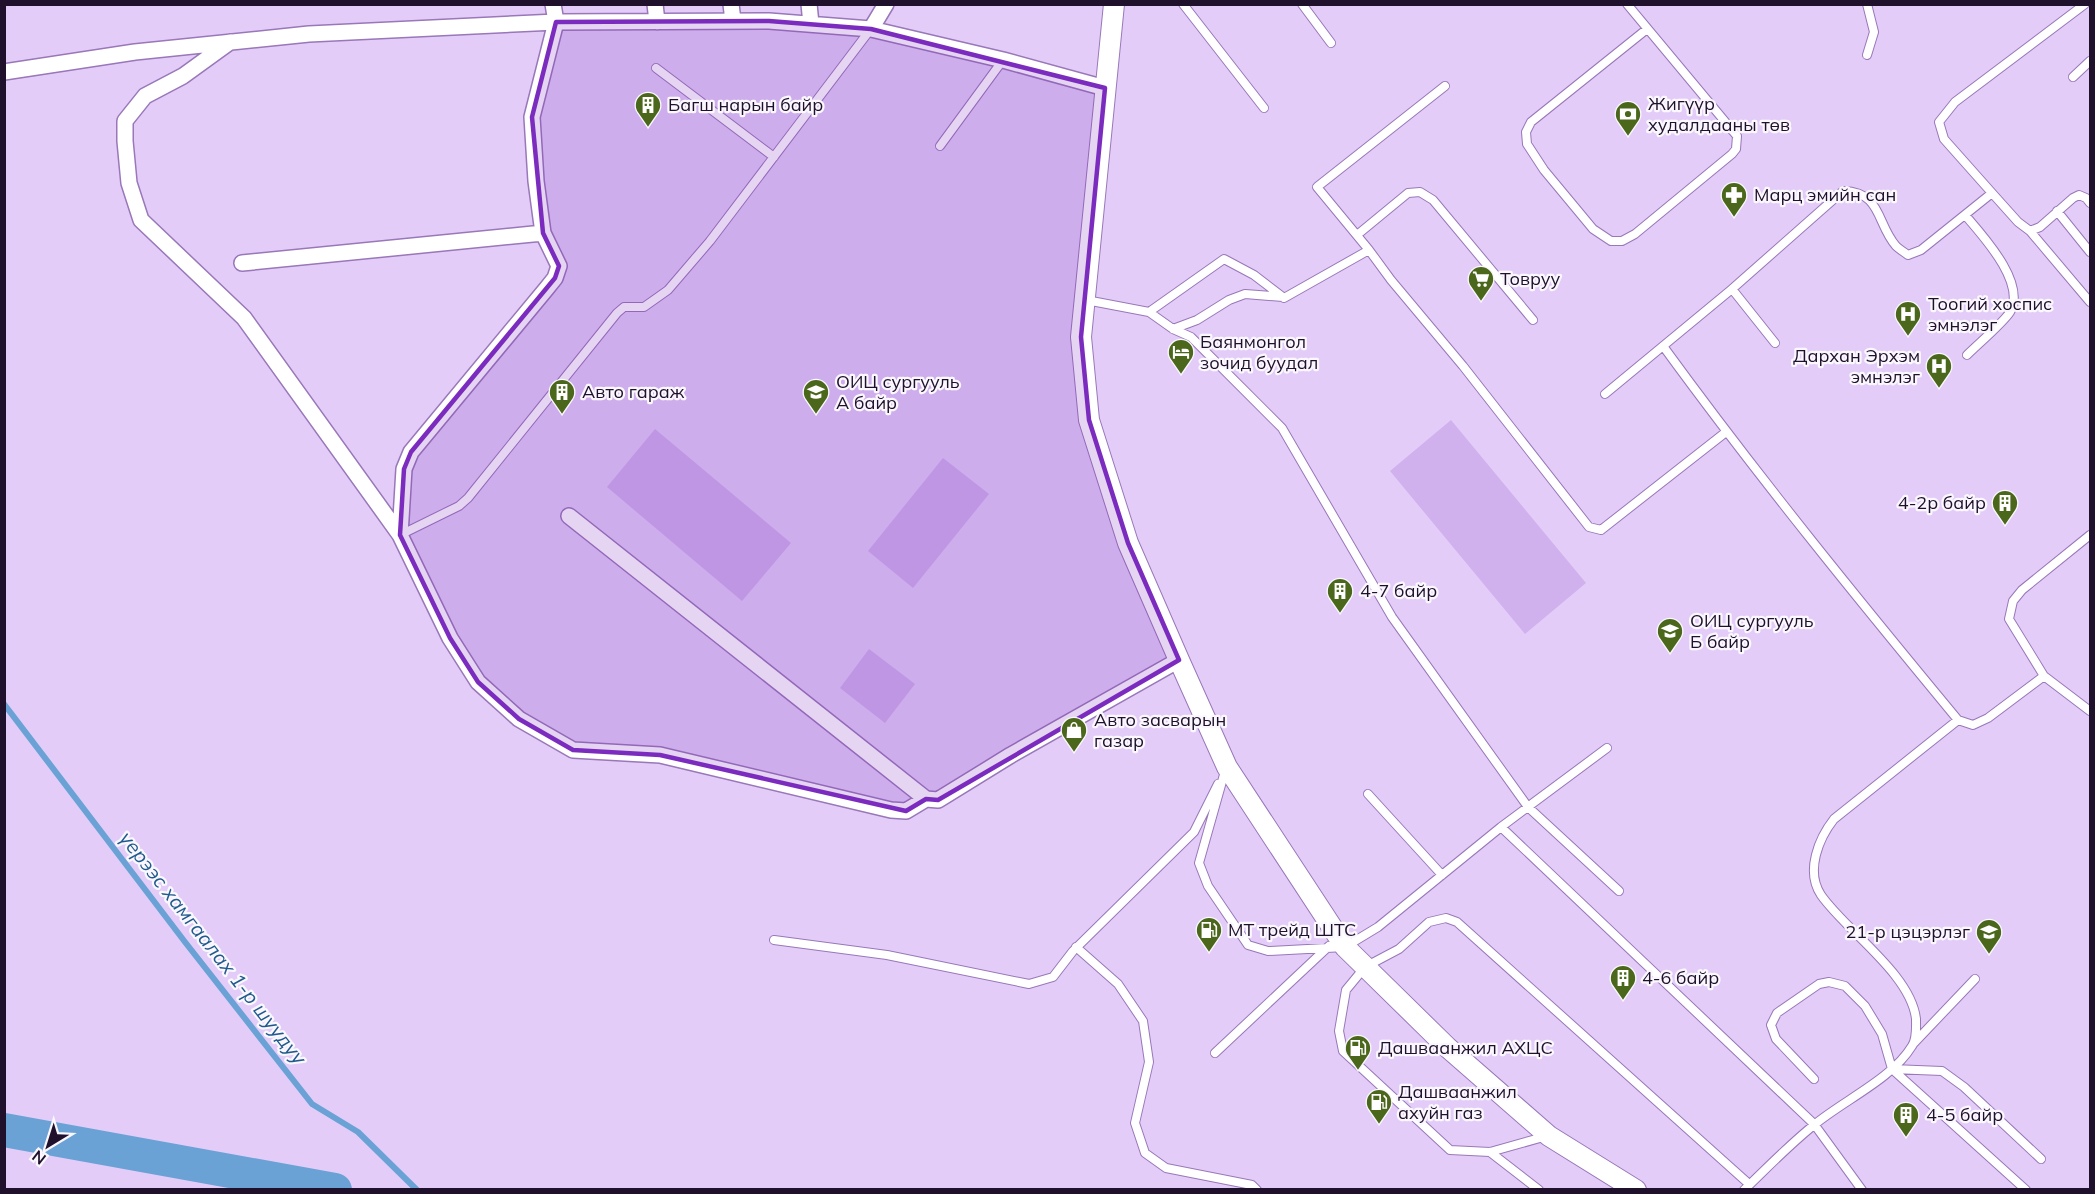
<svg xmlns="http://www.w3.org/2000/svg" width="2095" height="1194" font-family="Mulish,sans-serif">
<style>
.green{fill:#d0b1ed}
.lines{fill:none;stroke-linecap:round;stroke-linejoin:round}
.stream{stroke:#6ba2d6;stroke-width:6}
.river{stroke:#6ba2d6;stroke-width:34}
.service-casing{stroke:#9977b9;stroke-width:10}
.minor-casing{stroke:#9977b9;stroke-width:18}
.tertiary-casing{stroke:#9977b9;stroke-width:22}
.service{stroke:#fff;stroke-width:8}
.minor{stroke:#fff;stroke-width:15}
.tertiary{stroke:#fff;stroke-width:20}
.marked{fill:#7b2cbf;fill-opacity:0.2;stroke:#7b2cbf;stroke-width:4.5;stroke-linejoin:round}
.labels{text-anchor:middle;stroke-width:4.5;stroke-linejoin:round;paint-order:stroke}
.poi-label{font-size:18px;fill:#1f112b;stroke:#faf7fe;text-anchor:start}
.water-label{font-size:20px;font-style:italic;fill:#1f5a8c;stroke:#faf7fe}
</style>
<rect width="100%" height="100%" fill="#e3cdf8"/>
<path class="green" d="M1451 420 1586 583 1525 634 1390 471Z
M655 429 791 543 742 601 607 487Z
M943 458 989 494 913 588 868 551Z
M869 649 915 684 885 723 840 688Z"/>
<g class="lines">
<path class="stream" d="M4 704 185 942 312 1104 358 1132 417 1190"/>
<path class="river" d="M4 1130 335 1190"/>
<g class="service-casing">
<path id="service" d="M1183 4 1264 108
M1302 4 1331 43
M1627 4 1737 136 1736 149 1732 154 1635 234 1622 241H1611L1593 229 1544 170 1527 144 1526 132 1531 122 1647 29
M1867 55 1874 32 1867 4
M656 68 774 157
M2073 77 2090 61
M940 146 1003 60
M1992 193 2018 222 2030 231 2040 227 2073 198 2079 195 2086 198 2090 203
M2057 211 2090 252
M1965 215C1982 235 2027 283 2010 312 2004 322 1977 345 1967 355
M2030 231 2090 302
M1357 235 1408 193 1420 192 1433 200 1533 320
M1369 250 1391 280 1463 366 1589 527 1601 530 1726 432
M1732 289 1775 343
M1086 300 1149 312 1224 259 1254 275 1284 298 1369 250 1317 187 1445 86
M1149 312 1173 329 1191 337 1282 428 1392 617 1528 807 1619 891
M1173 329 1197 320 1229 300 1245 294 1283 297
M1663 346C1757 475 1857 598 1958 720L1973 725 1988 718 2044 676
M1605 394 1732 289 1843 191C1882 192 1876 223 1896 246 1899 249 1904 252 1908 255L1921 250 1992 193 1944 139 1939 122 1955 102 2085 4
M400 535 459 506 468 498 617 313 624 307H644L668 290 710 241 870 30
M2090 535 2022 590 2013 601 2009 619 2044 676 2090 711
M1225 771 1199 863 1208 886 1248 945 1268 951 1345 947 1378 927 1501 827 1607 748
M1368 794 1442 875
M1501 827 1814 1124 1862 1190
M774 940 887 955 1029 984 1053 977 1073 951 1194 832 1218 784
M1076 947 1118 984 1143 1021 1149 1062 1135 1123 1145 1153 1166 1168 1252 1185 1257 1190
M1914 1043 1975 979
M1215 1053 1329 946
M1892 1069 1942 1071 1964 1087 2041 1159
M1814 1079 1776 1039 1771 1025 1777 1013 1819 984 1829 982 1845 986 1865 1006 1882 1034 1892 1069 2026 1190
M1547 1136 1490 1152 1450 1150 1343 1051 1339 1031 1346 990 1365 967 1399 949 1429 922 1446 918 1457 922 1749 1184
M1490 1152 1539 1190
M1744 1190C1767 1168 1789 1145 1814 1125 1844 1100 1892 1079 1912 1046 1917 1039 1916 1027 1916 1019 1911 974 1846 931 1821 895 1805 871 1819 838 1834 819L1958 720"/>
</g>
<g class="minor-casing">
<path id="minor" d="M655 4 657 22
M731 4 733 21
M809 4 811 24
M871 29 886 4
M230 42 183 76 145 96 125 121V141L129 183 141 220 244 318 400 535 450 638 478 682 519 719 573 750 660 755 891 810 906 811 926 799
M4 72 135 52 309 34 556 22 769 21 871 29 1003 60 1105 88
M242 263 543 233
M569 516 926 799 938 800 1011 755 1179 660
M400 535 404 469 411 452 547 288 555 278 559 266 543 233 536 181 532 117 556 22 553 4"/>
</g>
<g class="tertiary-casing">
<path id="tertiary" d="M1114 4 1081 337 1089 420 1128 543 1179 660 1227 767 1345 947 1447 1047 1549 1136 1636 1190"/>
</g>
<use href="#service" class="service"/>
<use href="#minor" class="minor"/>
<use href="#tertiary" class="tertiary"/>
</g>
<path class="marked" d="M769 21 871 29 1105 88 1081 337 1089 420 1128 543 1179 660 938 800 926 799 906 811 660 755 573 750 519 719 478 682 450 638 400 535 404 469 411 452 555 278 559 266 543 233 532 117 556 22Z"/>
<defs>
<g id="building-pin" transform="scale(1.35)"><path d="M0 17L-7.5 6A9.5 9.5 0 1 1 7.5 6Z" fill="#4b671b" stroke="#faf7fe"/><path d="M-4-6H4V6H1V3H-1V6H-4ZM-2.5-4.3h1.7v1.8h-1.7ZM.8-4.3h1.7v1.8H.8ZM-2.5-1h1.7V.8h-1.7ZM.8-1h1.7V.8H.8Z" fill="#fff"/></g>
<g id="bank-pin" transform="scale(1.35)"><path d="M0 17L-7.5 6A9.5 9.5 0 1 1 7.5 6Z" fill="#4b671b" stroke="#faf7fe"/><path d="M-6-4H6V4H-6ZM0-2.3a2.3 2.3 0 1 0 0 4.6a2.3 2.3 0 1 0 0-4.6Z" fill="#fff"/></g>
<g id="pharmacy-pin" transform="scale(1.35)"><path d="M0 17L-7.5 6A9.5 9.5 0 1 1 7.5 6Z" fill="#4b671b" stroke="#faf7fe"/><path d="M-2-6h4v4h4v4h-4v4h-4v-4h-4v-4h4Z" fill="#fff"/></g>
<g id="supermarket-pin" transform="scale(1.35)"><path d="M0 17L-7.5 6A9.5 9.5 0 1 1 7.5 6Z" fill="#4b671b" stroke="#faf7fe"/><path d="M-6-5.5h2.5l.6 2H6L4.5 2H-2.5L-4.4-4H-6ZM-1.5 3.2a1.3 1.3 0 1 0 .1 0ZM3 3.2a1.3 1.3 0 1 0 .1 0Z" fill="#fff"/></g>
<g id="hospital-pin" transform="scale(1.35)"><path d="M0 17L-7.5 6A9.5 9.5 0 1 1 7.5 6Z" fill="#4b671b" stroke="#faf7fe"/><path d="M-5-5h3v3.5h4V-5h3V5h-3V1.5h-4V5h-3Z" fill="#fff"/></g>
<g id="hotel-pin" transform="scale(1.35)"><path d="M0 17L-7.5 6A9.5 9.5 0 1 1 7.5 6Z" fill="#4b671b" stroke="#faf7fe"/><path d="M-6-4.5h1.5V1H6V5H4.5V3h-9V5H-6ZM-4 0a1.8 1.8 0 1 1 3.6 0ZM.5 0V-2.5h3Q6-2.5 6 0Z" fill="#fff"/></g>
<g id="school-pin" transform="scale(1.35)"><path d="M0 17L-7.5 6A9.5 9.5 0 1 1 7.5 6Z" fill="#4b671b" stroke="#faf7fe"/><path d="M0-5L7-2L0 1L-7-2ZM-4 1L0 2.5L4 1V4Q0 6-4 4Z" fill="#fff"/></g>
<g id="shop-pin" transform="scale(1.35)"><path d="M0 17L-7.5 6A9.5 9.5 0 1 1 7.5 6Z" fill="#4b671b" stroke="#faf7fe"/><path d="M-5-2.5h2.3a2.7 3.5 0 0 1 5.4 0H5L5.5 6h-11ZM-1.5-2.5h3a1.5 2.3 0 0 0-3 0Z" fill="#fff"/></g>
<g id="fuel-pin" transform="scale(1.35)"><path d="M0 17L-7.5 6A9.5 9.5 0 1 1 7.5 6Z" fill="#4b671b" stroke="#faf7fe"/><path d="M-5.5-6h7V0h2V4h1.3V-2.5L3-4.5l.8-.8L6-3V5H2.5V1h-1V6h-7ZM-4.2-4.7v3.2H.2V-4.7Z" fill="#fff"/></g>
</defs>
<g fill-rule="evenodd">
<use href="#building-pin" x="648" y="105"/>
<use href="#bank-pin" x="1628" y="114"/>
<use href="#pharmacy-pin" x="1734" y="195"/>
<use href="#supermarket-pin" x="1481" y="279"/>
<use href="#hospital-pin" x="1908" y="314"/>
<use href="#hotel-pin" x="1181" y="352"/>
<use href="#hospital-pin" x="1939" y="366"/>
<use href="#building-pin" x="562" y="392"/>
<use href="#school-pin" x="816" y="392"/>
<use href="#building-pin" x="2005" y="503"/>
<use href="#building-pin" x="1340" y="591"/>
<use href="#school-pin" x="1670" y="631"/>
<use href="#shop-pin" x="1074" y="730"/>
<use href="#fuel-pin" x="1209" y="930"/>
<use href="#school-pin" x="1989" y="932"/>
<use href="#building-pin" x="1623" y="978"/>
<use href="#fuel-pin" x="1358" y="1048"/>
<use href="#fuel-pin" x="1379" y="1102"/>
<use href="#building-pin" x="1906" y="1115"/>
</g>
<g class="labels">
<g class="poi-label">
<text x="1648" y="110">Жигүүр<tspan x="1648" dy="21">худалдааны төв</tspan></text>
<text x="668" y="111">Багш нарын байр</text>
<text x="1754" y="201">Марц эмийн сан</text>
<text x="1500" y="285">Товруу</text>
<text x="1928" y="310">Тоогий хоспис<tspan x="1928" dy="21">эмнэлэг</tspan></text>
<text x="1200" y="348">Баянмонгол<tspan x="1200" dy="21">зочид буудал</tspan></text>
<text x="1920" y="362" text-anchor="end">Дархан Эрхэм<tspan x="1920" dy="21">эмнэлэг</tspan></text>
<text x="836" y="388">ОИЦ сургууль<tspan x="836" dy="21">А байр</tspan></text>
<text x="582" y="398">Авто гараж</text>
<text x="1986" y="509" text-anchor="end">4-2р байр</text>
<text x="1360" y="597">4-7 байр</text>
<text x="1690" y="627">ОИЦ сургууль<tspan x="1690" dy="21">Б байр</tspan></text>
<text x="1094" y="726">Авто засварын<tspan x="1094" dy="21">газар</tspan></text>
<text x="1228" y="936">МТ трейд ШТС</text>
<text x="1970" y="938" text-anchor="end">21-р цэцэрлэг</text>
<text x="1642" y="984">4-6 байр</text>
<text x="1378" y="1054">Дашваанжил АХЦС</text>
<text x="1398" y="1098">Дашваанжил<tspan x="1398" dy="21">ахуйн газ</tspan></text>
<text x="1926" y="1121">4-5 байр</text>
</g>
<g class="water-label">
<text transform="translate(213 948) rotate(52)" y="7">үерээс хамгаалах 1-р шуудуу</text>
</g>
</g>
<rect width="2095" height="1194" fill="none" stroke="#1f112b" stroke-width="12"/>
<g transform="translate(48 1146) rotate(218)" stroke="#faf7fe" stroke-width="4.5" paint-order="stroke">
<path d="M0-4.5L10 22L0 15L-10 22Z" fill="#1f112b"/>
<text y="-9" font-size="16" font-weight="bold" text-anchor="middle" fill="#1f112b">N</text>
</g>
</svg>
